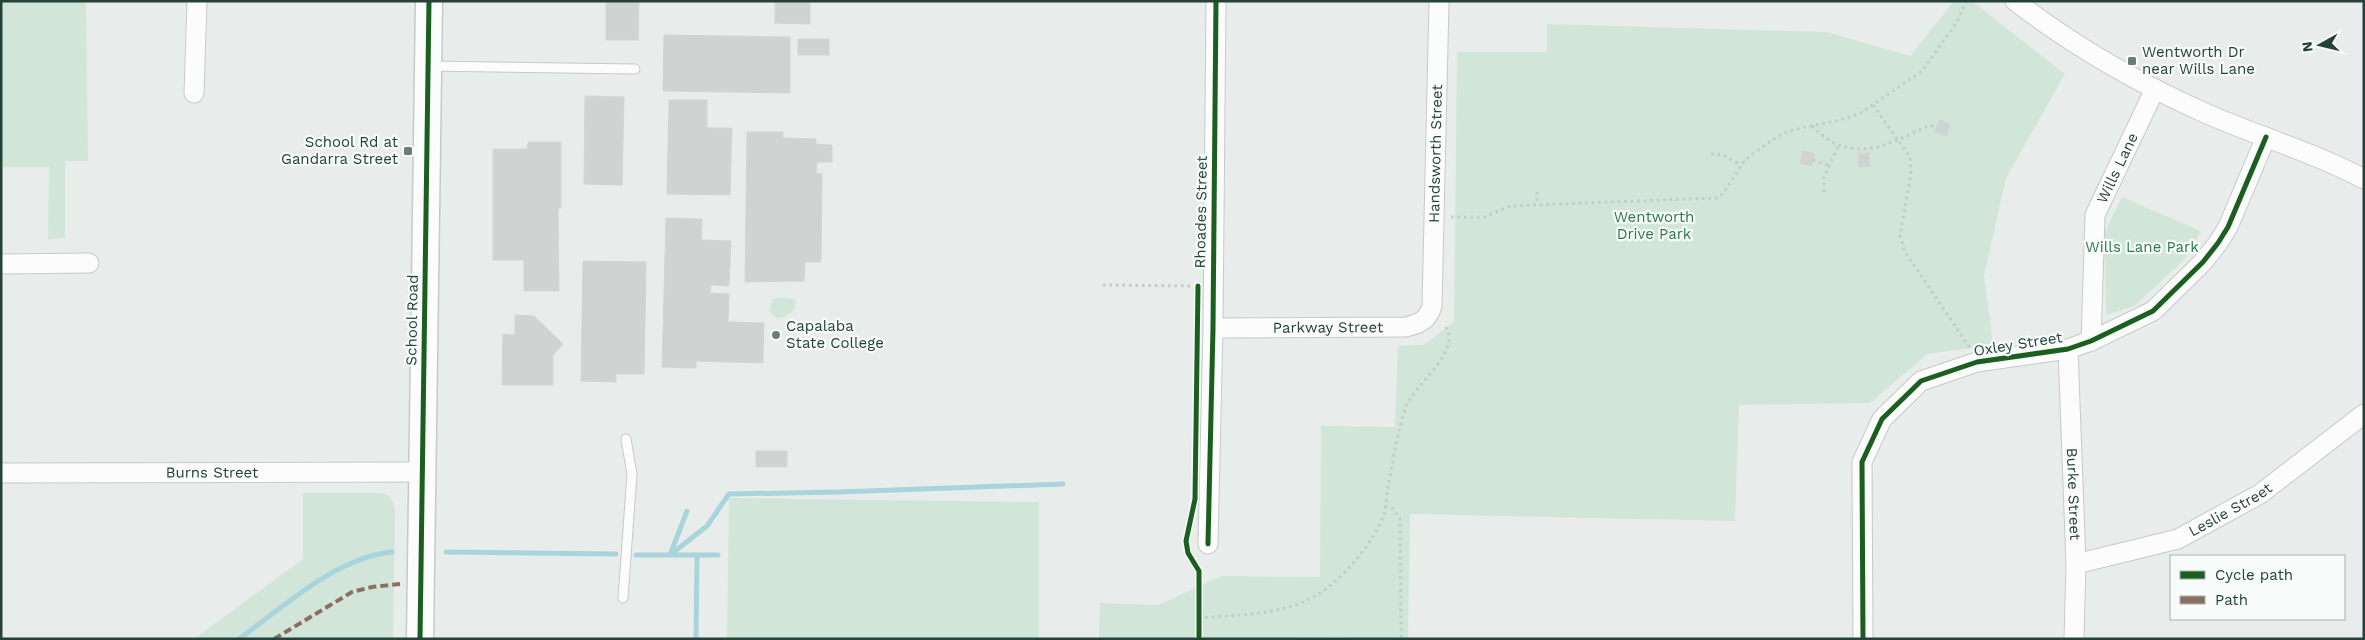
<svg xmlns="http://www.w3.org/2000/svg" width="2365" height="640" font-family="'Work Sans',sans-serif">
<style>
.green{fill:#d1e6d8}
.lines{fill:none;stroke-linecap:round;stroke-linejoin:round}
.stream{stroke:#a9d4db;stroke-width:5}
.building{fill:#cfd4d2;stroke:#d1d6d4}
.lane-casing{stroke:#c5cac8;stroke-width:11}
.street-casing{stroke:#c5cac8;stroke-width:21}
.secondary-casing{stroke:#c3cbc8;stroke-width:29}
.path{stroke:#c3ccca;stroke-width:3;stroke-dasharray:2.5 4;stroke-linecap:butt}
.lane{stroke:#fcfcfc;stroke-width:9}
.street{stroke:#fcfcfc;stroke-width:19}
.secondary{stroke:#fcfcfc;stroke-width:26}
.quiet{stroke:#8d6e63;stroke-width:4;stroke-dasharray:8 4;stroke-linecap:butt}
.cycleway-casing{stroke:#f7fbf9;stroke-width:8}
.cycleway{stroke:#1b5e20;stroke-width:5}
.poi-dot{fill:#697e78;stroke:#f7fbf9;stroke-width:2}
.labels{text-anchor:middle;stroke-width:4.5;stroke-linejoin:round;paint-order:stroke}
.poi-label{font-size:15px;fill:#24423a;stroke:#f7fbf9;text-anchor:start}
.street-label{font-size:15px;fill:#24423a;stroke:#f7fbf9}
.park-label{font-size:15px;fill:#2d7a4b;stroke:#f7fbf9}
</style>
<rect width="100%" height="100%" fill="#e8edeb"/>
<path class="green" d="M1 1H86L88 161H65V237L48 240 49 167H1Z
M1954 1H1972L2065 74 2006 178 1984 275 1993 345 1927 354 1870 403 1739 405 1735 521 1410 514 1408 639 1305 637 1278 639H1099L1100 603 1158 605 1222 576 1320 577 1321 426 1395 427 1398 346 1424 345 1454 322 1457 52H1547V24L1827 32 1910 56Z
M2122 197 2201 231 2184 260 2134 306 2106 315 2104 234Z
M779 297 796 300C797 311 786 319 776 318L770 312 772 300Z
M303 493H380C391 495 393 499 395 509L393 639H194L303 559Z
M729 498 1039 502V639H727Z"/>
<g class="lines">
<path class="stream" d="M446 552 616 554
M636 555H718
M670 555 707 526 729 494 838 492 1063 484
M670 555 687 511
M239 639C283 607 337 557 392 552
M696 639 697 555"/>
</g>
<path class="building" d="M606 1H639L638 40H606Z
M775 1H810V24L775 23Z
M664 35 790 37V93L663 91Z
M798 39H829V55H798Z
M585 96 624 97 622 185 584 184Z
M669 100H707V128H732L730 195 667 194Z
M1939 120 1950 124 1947 136 1935 132Z
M747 132H783V138L816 139V144L832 145V162H817L816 173 822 174 821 262H805L804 281 745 282Z
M528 142H561V208H558L559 291H524V260H493V149H527Z
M1803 151 1815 154 1811 166 1800 163Z
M1858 153H1869L1870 166 1859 167Z
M666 218 702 219 701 240 731 241 729 286 711 285 710 293 729 294 728 322 764 323 763 363 696 361V368L662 367Z
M583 261 646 262 644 374H616V382L581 381Z
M515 315 534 316 563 344 553 355V385H502L503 334 515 335Z
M756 451H787V467H756Z"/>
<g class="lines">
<g class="lane-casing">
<path id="lane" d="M430 66 635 69
M623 598 632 474 626 439"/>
</g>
<g class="street-casing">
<g id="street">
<path d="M2015 1C2075 47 2136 82 2205 113 2257 136 2313 152 2364 179"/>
<path d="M194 93 197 1"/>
<path d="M1 264 89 263"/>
<path id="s1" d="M1213 328 1405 327C1420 324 1428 320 1432 306L1439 1"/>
<path id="s2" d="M2091 341 2095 215 2155 89"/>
<path id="s3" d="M2068 349 2076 564 2074 639"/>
<path id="s4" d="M1 473 423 472"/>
<path d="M1208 544 1213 328 1216 1"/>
<path id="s5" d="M2076 564 2178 539 2260 494 2364 414"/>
<path d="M1863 639 1862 462 1882 419 1921 381 1977 362 2068 349 2091 341 2153 311 2203 262 2218 243 2228 227 2266 137"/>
</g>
</g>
<g class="secondary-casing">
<path id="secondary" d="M420 639 429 1"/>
</g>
<path class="path" d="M1873 105 1910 157 1911 173 1900 236 1905 252 1970 348
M1812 126C1845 159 1873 152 1911 134 1920 130 1928 124 1937 126
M1711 154 1723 155 1741 165
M1813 160 1828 165
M1537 192V205
M1824 192V177L1838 147
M1451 217H1484L1510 206 1718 198C1732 186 1736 167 1751 155 1761 148 1775 137 1787 132 1812 124 1839 123 1862 112L1922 71 1957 22 1966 1
M1103 285 1197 286
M1385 506 1393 509 1400 519 1401 639
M1189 531 1186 541 1188 553 1199 571V639
M1199 618C1241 614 1292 616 1327 588 1349 571 1372 543 1383 517 1387 508 1386 496 1388 487 1393 461 1397 434 1405 409 1412 386 1465 350 1444 325"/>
<use href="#lane" class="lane"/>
<use href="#street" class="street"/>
<use href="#secondary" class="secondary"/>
<path class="quiet" d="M274 639 352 592 372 587 400 584"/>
<g class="cycleway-casing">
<path id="cycleway" d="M1198 286 1195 499 1186 541 1188 553 1199 571V639
M1208 544 1213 328 1216 1
M420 639 429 1
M1863 639 1862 462 1882 419 1921 381 1977 362 2068 349 2091 341 2153 311 2203 262 2218 243 2228 227 2266 137"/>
</g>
<use href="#cycleway" class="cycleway"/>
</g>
<g class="poi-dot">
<rect x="2127" y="56" width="10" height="10" rx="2.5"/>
<rect x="403" y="146" width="10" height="10" rx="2.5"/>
<circle cx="776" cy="335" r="5"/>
</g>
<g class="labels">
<g class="poi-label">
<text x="2142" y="57">Wentworth Dr<tspan x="2142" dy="17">near Wills Lane</tspan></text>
<text x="398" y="147" text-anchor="end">School Rd at<tspan x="398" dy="17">Gandarra Street</tspan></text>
<text x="786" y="331">Capalaba<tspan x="786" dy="17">State College</tspan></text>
</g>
<g class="street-label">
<text dy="5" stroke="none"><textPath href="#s1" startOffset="381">Handsworth Street</textPath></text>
<text dy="5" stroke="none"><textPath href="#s2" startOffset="178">Wills Lane</textPath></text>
<text transform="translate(1201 212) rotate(-89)" y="5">Rhoades Street</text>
<text transform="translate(412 320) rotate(-89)" y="5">School Road</text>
<text dy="5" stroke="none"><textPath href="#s1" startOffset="115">Parkway Street</textPath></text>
<text transform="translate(2018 344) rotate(-9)" y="5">Oxley Street</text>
<text dy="5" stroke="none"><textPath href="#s4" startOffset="211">Burns Street</textPath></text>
<text dy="5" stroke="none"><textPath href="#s3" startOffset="145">Burke Street</textPath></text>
<text dy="5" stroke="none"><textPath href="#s5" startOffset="165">Leslie Street</textPath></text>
</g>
<g class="park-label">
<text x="1654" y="222">Wentworth<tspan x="1654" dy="17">Drive Park</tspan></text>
<text x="2142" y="252">Wills Lane Park</text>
</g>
</g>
<rect width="2365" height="640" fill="none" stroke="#24423a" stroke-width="5"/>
<rect x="2170" y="555" width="175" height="65" fill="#f7fbf9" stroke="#a3b1ad"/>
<rect x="2180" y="571" width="25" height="8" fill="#1b5e20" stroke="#a3b1ad"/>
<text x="2215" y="580" font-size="15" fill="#24423a">Cycle path</text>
<rect x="2180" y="596" width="25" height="8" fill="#8d6e63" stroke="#a3b1ad"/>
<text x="2215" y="605" font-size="15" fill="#24423a">Path</text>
<g transform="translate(2320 45) rotate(262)" stroke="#f7fbf9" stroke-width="4" paint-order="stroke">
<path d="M0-4L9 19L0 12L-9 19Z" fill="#24423a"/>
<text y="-8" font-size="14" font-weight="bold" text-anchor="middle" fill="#24423a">N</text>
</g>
</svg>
